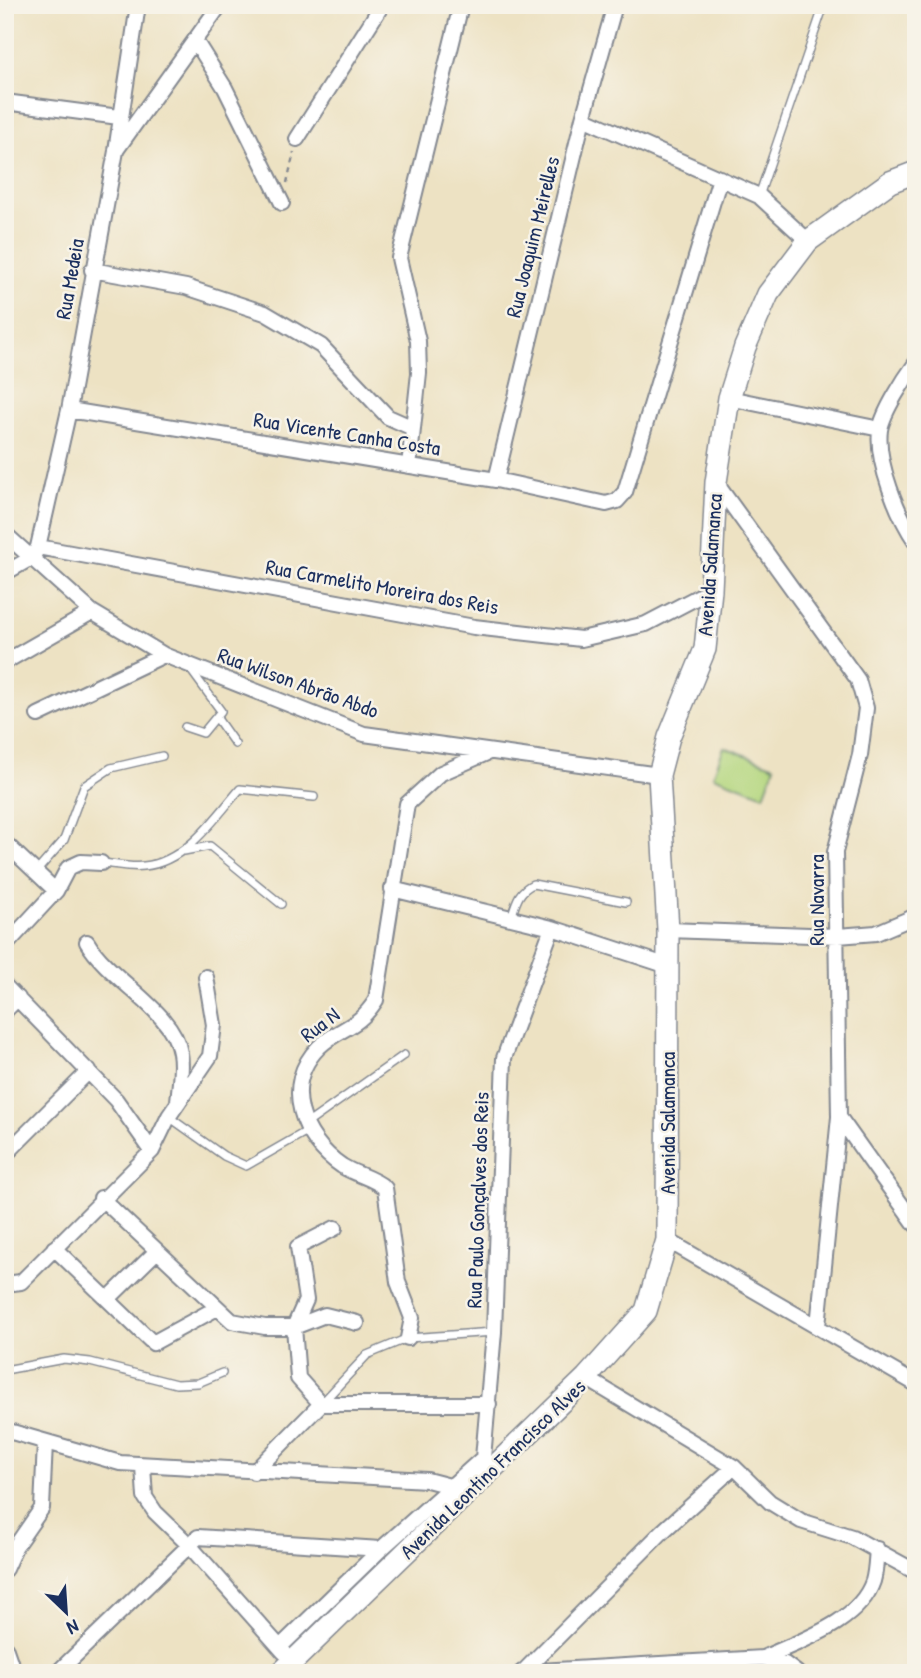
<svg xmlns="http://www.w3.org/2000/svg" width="921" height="1678" font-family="'Patrick Hand',sans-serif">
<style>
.green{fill:#b5d780;stroke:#68836f;stroke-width:2}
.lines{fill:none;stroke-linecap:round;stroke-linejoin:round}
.lane-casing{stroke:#848890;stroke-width:10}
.street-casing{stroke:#848890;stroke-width:18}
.secondary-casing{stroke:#848890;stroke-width:24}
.path{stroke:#848890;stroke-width:2.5;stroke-dasharray:5 5;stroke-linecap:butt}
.lane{stroke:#fff;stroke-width:7}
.street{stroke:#fff;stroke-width:14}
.secondary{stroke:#fff;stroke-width:21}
.labels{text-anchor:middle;stroke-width:5;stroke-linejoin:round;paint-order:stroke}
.street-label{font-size:21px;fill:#1b2f5e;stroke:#f7f3e8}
</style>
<rect width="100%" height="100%" fill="#f7f3e8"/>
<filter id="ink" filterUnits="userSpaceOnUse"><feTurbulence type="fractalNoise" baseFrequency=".0143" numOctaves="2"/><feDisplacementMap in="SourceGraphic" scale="14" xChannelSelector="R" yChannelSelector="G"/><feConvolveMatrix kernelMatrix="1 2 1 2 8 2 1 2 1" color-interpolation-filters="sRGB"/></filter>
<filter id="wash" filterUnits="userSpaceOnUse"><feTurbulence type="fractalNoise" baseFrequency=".00686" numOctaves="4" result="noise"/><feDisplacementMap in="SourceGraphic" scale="28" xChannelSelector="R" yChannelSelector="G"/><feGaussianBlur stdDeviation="1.57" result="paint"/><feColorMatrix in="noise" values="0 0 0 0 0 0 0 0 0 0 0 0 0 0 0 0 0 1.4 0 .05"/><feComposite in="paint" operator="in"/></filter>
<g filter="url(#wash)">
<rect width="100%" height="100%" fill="#ede2c3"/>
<path class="green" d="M724 747 775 766 764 795 713 776Z"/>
</g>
<g filter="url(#ink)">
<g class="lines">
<g class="lane-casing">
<path id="lane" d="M759 196 824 5
M216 717 235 744
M185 727 203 733 221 711 188 666
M184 851 210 846 281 904
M101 863C115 864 131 868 144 866 186 862 215 818 240 789L314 797
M36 872 64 840 84 786 111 768 162 756
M511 918C516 903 518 891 533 884L626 902
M169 1117 224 1156 246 1166 307 1131
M305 1125 404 1055
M5 1370 64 1359 90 1362 176 1384 198 1383 222 1373
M323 1402 367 1355 408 1338 494 1332"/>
</g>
<g class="street-casing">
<path id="street" d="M196 42 225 88 282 203
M5 102 119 117
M583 118 759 196 808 241
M297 139 382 5
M117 149 220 5
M92 270 186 287 265 313 321 346 388 417 413 428
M916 363C905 378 883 412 880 430 876 462 898 516 916 542
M729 398 880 429
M69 410 496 480 606 504 617 501 625 492 720 178
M409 466 419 373 418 341 399 258 461 5
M496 480 583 118 615 5
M716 483 858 680 866 708 860 755 835 852 839 1117 818 1326
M5 534 92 612 164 655 364 734 659 775
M38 547 474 627 581 639 646 624 711 590
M5 573 33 557 38 547 69 410 116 151 138 5
M5 662 92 612
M38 715 164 655
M5 843 56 891
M392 889 552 928 668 966
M668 930 838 936 876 933 916 916
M87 942C110 981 174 1011 180 1053 183 1068 179 1087 178 1102
M5 946 56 891 68 868 81 862 101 863
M5 986 116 1100 152 1151
M5 1011 18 998
M839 1117 916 1225
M5 1155 89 1071
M101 1198 232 1321 265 1327H294L298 1378 321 1404
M335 1228 298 1247 306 1300 294 1327 325 1315 357 1323
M667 1240 916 1384
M54 1248 153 1343 217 1308
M5 1284 21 1282 152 1151 169 1116 210 1056 214 1025 206 977
M108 1299 156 1252
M408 1338 412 1318 398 1282 385 1188C372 1177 356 1175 342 1166 302 1139 281 1085 319 1047 341 1026 357 1030 376 1000L407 804 441 773 489 752
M586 1378 734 1467 770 1502 801 1521 852 1537 916 1572
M321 1404H489
M5 1430 120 1463 427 1480 450 1486
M143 1466 145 1497 155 1512 188 1544 284 1652
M254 1472 321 1404
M481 1481 494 1332 504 1058 552 928
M5 1569 15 1547 42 1508 45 1443
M5 1647 14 1673
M280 1647 381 1549 484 1457
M763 1658C799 1641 859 1623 873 1581 876 1571 876 1559 877 1549
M522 1672 763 1658 785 1664 797 1673
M57 1673 198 1537 381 1549
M522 1673 662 1532 734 1467"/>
</g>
<g class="secondary-casing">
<path id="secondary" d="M281 1673 586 1378 646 1311 667 1240 668 930 659 775 669 737 705 649 711 590 716 482 729 398 745 347 768 294 808 241 890 182 916 172"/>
</g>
<path class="path" d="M287 183 294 152"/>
<use href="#lane" class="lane"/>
<use href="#street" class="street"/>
<use href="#secondary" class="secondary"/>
</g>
</g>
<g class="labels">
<g class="street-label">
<text transform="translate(533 237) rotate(-76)" y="7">Rua Joaquim Meirelles</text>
<text transform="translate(70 279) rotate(-80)" y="7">Rua Medeia</text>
<text transform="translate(347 434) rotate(9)" y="7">Rua Vicente Canha Costa</text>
<text transform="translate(710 565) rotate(-86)" y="7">Avenida Salamanca</text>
<text transform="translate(382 587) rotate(10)" y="7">Rua Carmelito Moreira dos Reis</text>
<text transform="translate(298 683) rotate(20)" y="7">Rua Wilson Abrão Abdo</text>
<text transform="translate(817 900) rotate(-90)" y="7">Rua Navarra</text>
<text transform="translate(320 1025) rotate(-37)" y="7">Rua N</text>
<text transform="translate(668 1123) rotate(-90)" y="7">Avenida Salamanca</text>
<text transform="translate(478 1200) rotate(-88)" y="7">Rua Paulo Gonçalves dos Reis</text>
<text transform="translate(493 1469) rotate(-44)" y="7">Avenida Leontino Francisco Alves</text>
</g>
</g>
<rect width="921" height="1678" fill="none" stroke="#f7f3e8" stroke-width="28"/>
<g transform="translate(66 1612) rotate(155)" stroke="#f7f3e8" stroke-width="5" paint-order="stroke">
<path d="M0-5L12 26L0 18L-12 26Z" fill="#1b2f5e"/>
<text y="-10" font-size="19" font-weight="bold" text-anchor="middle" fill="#1b2f5e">N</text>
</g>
</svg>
